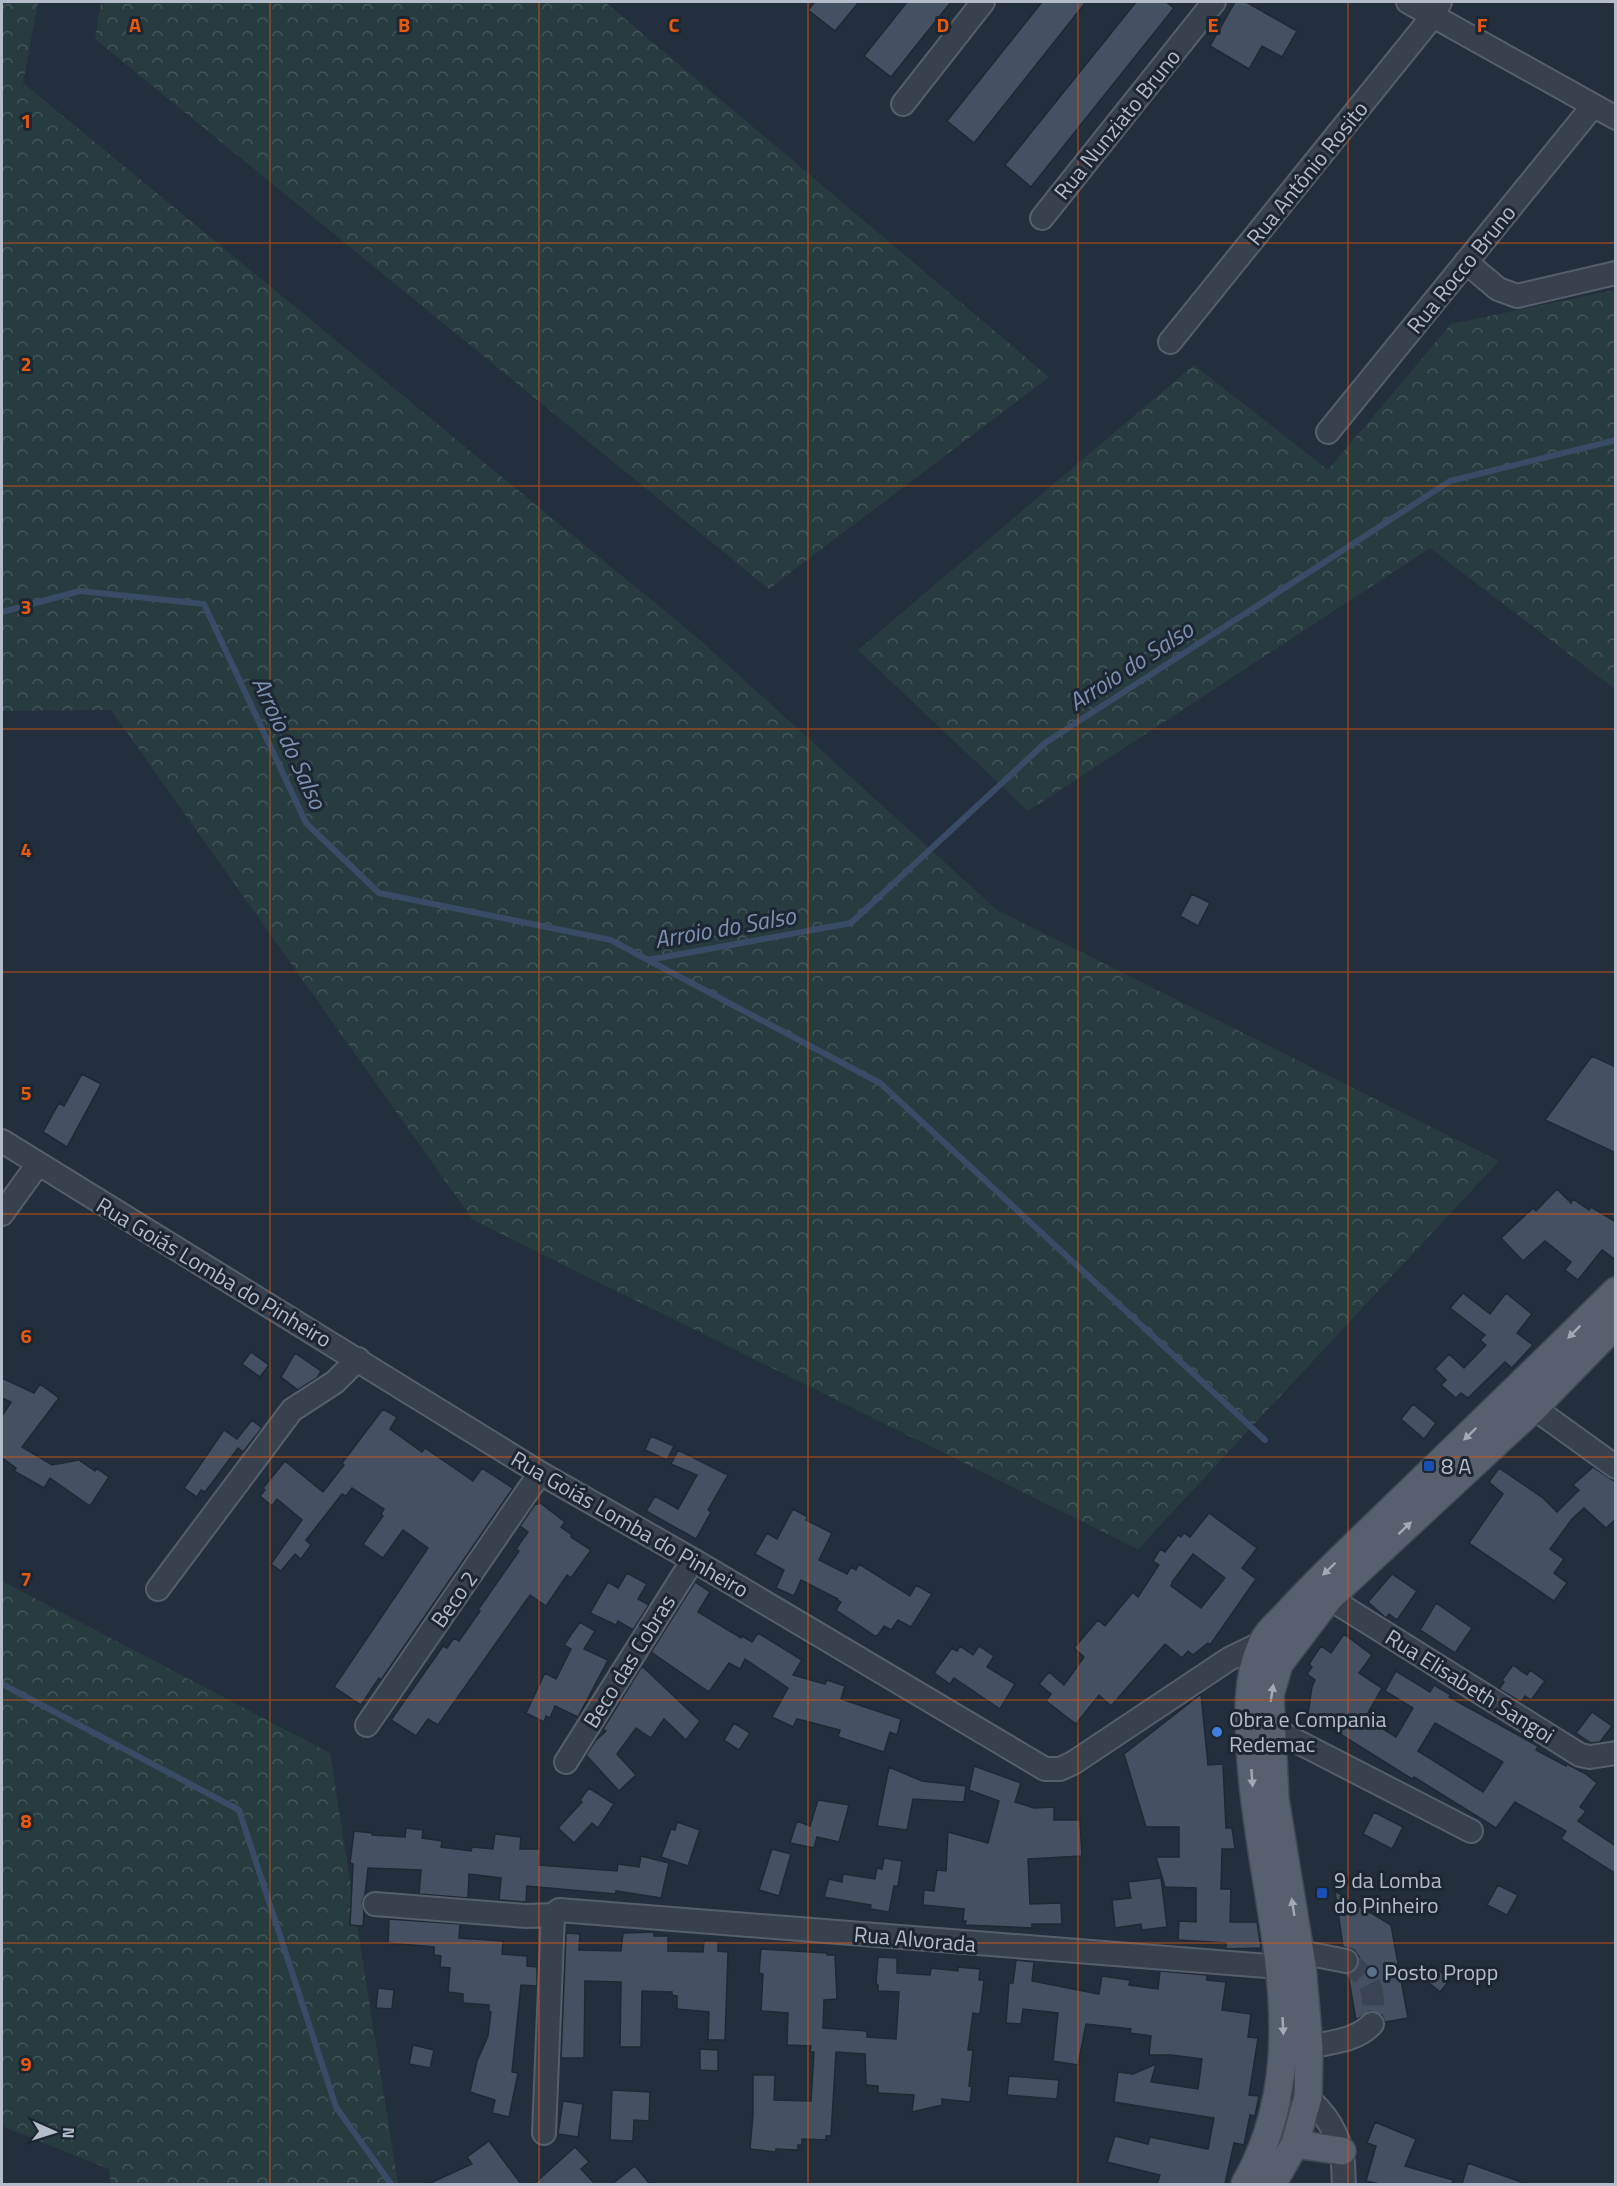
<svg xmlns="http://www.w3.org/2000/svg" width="1617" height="2186" font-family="'Titillium Web',sans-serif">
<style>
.forest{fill:url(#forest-crowns)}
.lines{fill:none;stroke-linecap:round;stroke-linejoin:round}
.stream{stroke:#394c67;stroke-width:6}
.building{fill:#455162;stroke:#1f2835;stroke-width:1.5;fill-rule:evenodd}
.minor-tunnel{stroke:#3a4453;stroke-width:22;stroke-dasharray:22 11;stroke-linecap:butt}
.minor-casing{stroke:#565f6c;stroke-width:26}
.major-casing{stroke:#414a57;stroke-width:30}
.minor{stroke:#38414e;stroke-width:22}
.major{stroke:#56606e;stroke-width:27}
.oneway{fill:#a1aab7}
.grid{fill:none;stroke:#e8590c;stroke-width:1.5;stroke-opacity:0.55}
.transit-dot{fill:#1a4fb4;stroke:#1d2633;stroke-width:2}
.shop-dot{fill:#3f7fe0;stroke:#1d2633;stroke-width:2}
.service-dot{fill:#5c6f8a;stroke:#1d2633;stroke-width:2}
.labels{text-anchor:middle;stroke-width:6;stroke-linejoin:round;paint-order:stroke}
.street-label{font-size:22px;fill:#b4bcc9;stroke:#1d2633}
.poi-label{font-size:22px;fill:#b4bcc9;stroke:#1d2633;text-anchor:start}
.water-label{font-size:24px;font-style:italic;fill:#7c92b1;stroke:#1d2633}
.grid-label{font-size:20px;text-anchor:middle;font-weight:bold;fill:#e8590c;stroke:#1d2633;stroke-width:6;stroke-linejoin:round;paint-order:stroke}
</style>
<defs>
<pattern id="forest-crowns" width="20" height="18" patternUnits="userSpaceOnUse" patternTransform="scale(1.5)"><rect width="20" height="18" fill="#263c3f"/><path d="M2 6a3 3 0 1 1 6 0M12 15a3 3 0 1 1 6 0" fill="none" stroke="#435659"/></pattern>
</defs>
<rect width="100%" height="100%" fill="#242f3e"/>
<path class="forest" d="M2 2H38L23 83 700 640 997 910 1499 1161 1138 1549 473 1220 111 710 2 711Z
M101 2H605L1049 377 769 589 95 39Z
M1615 290V689L1430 548 1028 811 858 650 1194 365 1328 470 1451 324Z
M2 1581 330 1753 398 2184H111L109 2169 2 2126Z"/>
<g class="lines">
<path class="stream" d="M2 612 80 591 204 604 306 823 379 893 611 940 648 960 851 923 1045 743 1450 481 1616 440
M648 960 880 1083 1265 1440
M2 1684 239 1810 336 2107 391 2184"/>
</g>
<path class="building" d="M815 2H859L835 31 808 10Z
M907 2H951L891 77 864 56Z
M1042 2H1086L974 143 947 121Z
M1136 2H1166L1174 8 1031 187 1005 165Z
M1235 2H1246L1297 31 1282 57 1262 46 1249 69 1210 46Z
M1192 894 1210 903 1198 926 1180 916Z
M1592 1056 1616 1067V1153L1545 1120Z
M82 1074 101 1084 67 1147 43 1132 59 1103 64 1106Z
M1557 1189 1571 1203 1573 1199 1589 1210 1591 1207 1616 1222V1260L1602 1250 1578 1280 1565 1270 1571 1262 1545 1241 1523 1261 1501 1238 1533 1208 1536 1211Z
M1463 1293 1490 1314 1506 1293 1532 1314 1517 1333 1533 1345 1512 1368 1505 1362 1468 1398 1461 1393 1456 1398 1441 1385 1446 1380 1435 1369 1449 1354 1464 1368 1486 1345 1480 1340 1485 1335 1450 1308Z
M251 1352 269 1365 260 1377 242 1364Z
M295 1353 321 1371 317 1378 298 1390 281 1377Z
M2 1378 34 1393 40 1384 59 1398 22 1447 52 1465 79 1460 95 1471 96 1468 109 1477 90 1506 50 1478 44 1488 14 1471 16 1468 2 1458V1416L11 1402 2 1398Z
M1413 1404 1436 1423 1424 1439 1401 1419Z
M383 1409 397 1417 390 1429 422 1452 425 1448 473 1481 482 1468 513 1488 381 1680 379 1678 361 1705 334 1687 428 1548 403 1530 383 1558 363 1544 383 1516 381 1514 384 1509 352 1488 346 1496 342 1494 306 1540 311 1545 301 1559 295 1554 281 1571 271 1564 302 1520 277 1499 272 1506 260 1496 265 1490 263 1488 285 1461 323 1492 344 1465 342 1463Z
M252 1420 262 1428 243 1452 238 1448 205 1492 201 1490 197 1497 184 1488 224 1430 237 1439Z
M651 1436 674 1446 667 1460 645 1450Z
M678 1450 728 1475 708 1510 711 1512 696 1539 646 1511 655 1496 678 1509 697 1475 671 1464Z
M1593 1467 1616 1482V1519L1606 1528 1584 1508 1572 1519 1550 1549 1564 1559 1554 1573 1567 1583 1554 1601 1469 1543 1503 1494 1489 1482 1499 1468 1543 1498 1557 1512 1579 1490 1573 1485Z
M539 1502 565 1522 561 1527 572 1535 571 1537 591 1550 571 1578 567 1575 546 1606 530 1595 438 1725 428 1719 416 1736 391 1720 443 1646 447 1648 454 1638 459 1641 480 1611 478 1610 519 1551 516 1549 528 1532 520 1526 536 1503 538 1504Z
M793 1509 808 1517 806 1520 832 1533 819 1560 847 1574 851 1567 856 1570 859 1564 910 1596 916 1585 932 1594 911 1627 898 1620 891 1630 884 1626 878 1635 875 1636 836 1610 841 1602 837 1600 838 1599 801 1580 794 1596 776 1588 784 1570 755 1554 767 1533 777 1539Z
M1209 1513 1257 1548 1242 1568 1256 1579 1210 1645 1208 1643 1193 1655 1188 1651 1182 1658 1165 1644 1111 1706 1099 1695 1076 1724 1046 1701 1051 1694 1039 1684 1049 1672 1064 1685 1084 1657 1074 1648 1098 1620 1105 1626 1133 1592 1138 1597 1159 1565 1153 1561 1160 1549 1165 1552 1178 1535 1181 1537 1184 1533 1190 1537ZM1193 1554 1225 1578 1201 1608 1171 1586 1172 1582Z
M627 1573 647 1584 638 1599 649 1605 633 1630 618 1621 616 1625 590 1613 608 1582 618 1588Z
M1392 1574 1417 1591 1397 1620 1389 1614 1386 1618 1368 1602Z
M695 1582 710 1592 698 1612 741 1638 742 1636 752 1642 758 1633 802 1660 793 1675 825 1684 827 1680 845 1686 841 1699 901 1719 897 1735 890 1732 884 1752 838 1737 840 1730 797 1719 793 1727 772 1717 788 1688 745 1659 740 1669 729 1663 709 1692 651 1652Z
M1436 1603 1472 1628 1455 1653 1420 1630Z
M580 1622 595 1631 584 1649 608 1660 578 1717 555 1706 550 1718 546 1716 544 1722 526 1713 545 1673 556 1679 571 1649 564 1645Z
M1344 1634 1372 1655 1359 1673 1382 1688 1365 1718 1396 1737 1413 1708 1385 1691 1396 1671 1430 1692 1434 1685 1451 1695 1449 1697 1538 1746 1536 1750 1566 1766 1567 1764 1586 1774 1597 1783 1580 1807 1586 1811 1578 1821 1616 1846V1874L1561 1839 1566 1831 1515 1802 1496 1828 1414 1777 1412 1779 1308 1714 1312 1687 1315 1680 1307 1674 1312 1667 1309 1664 1321 1646 1331 1653ZM1435 1723 1503 1762 1483 1792 1418 1751Z
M960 1646 973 1655 979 1646 994 1656 987 1667 1015 1684 1000 1709 954 1678 950 1684 934 1673 952 1648 957 1651Z
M1513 1665 1527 1675 1530 1670 1545 1681 1531 1700 1525 1696 1521 1702 1499 1689 1504 1682 1502 1680Z
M642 1666 700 1721 686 1740 664 1719 651 1738 636 1728 617 1754 636 1775 619 1791 586 1755 595 1741 606 1731 603 1729Z
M1201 1694 1208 1765 1223 1764 1226 1828H1232L1235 1849H1222L1221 1889H1231L1230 1922H1257L1261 1948 1226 1949V1943L1178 1940 1179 1921 1196 1922V1888L1165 1887 1156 1857H1179V1827H1146L1124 1754Z
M1592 1712 1612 1726 1600 1742 1591 1743 1576 1733Z
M734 1723 750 1733 739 1750 724 1740Z
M974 1766 1021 1783 1015 1802 1034 1808 1054 1807V1820H1080L1082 1856 1028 1859 1030 1904 1061 1903 1062 1924H1032V1928L965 1925 966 1921H963L964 1909 923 1905 924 1890 934 1891 937 1870 946 1871 948 1832 988 1843 999 1801 969 1790Z
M889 1767 922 1781 966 1786 964 1802 913 1799 907 1830 877 1826Z
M589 1788 614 1804 598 1828 592 1823 574 1843 558 1828 582 1802 580 1800Z
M818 1800 849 1805 839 1842 817 1837 814 1848 790 1843 797 1821 810 1826Z
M1374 1812 1403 1827 1392 1849 1363 1834Z
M677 1822 700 1830 688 1866 661 1857 671 1829 675 1830Z
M406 1828 423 1830 422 1838 442 1841 441 1847 471 1851 472 1847 493 1849 495 1834 521 1837 520 1849H540L539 1865 617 1871 618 1864 639 1867 641 1856 669 1863 661 1898 616 1891V1894L527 1886 526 1902 499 1900 501 1878 469 1874 468 1898 419 1894 421 1870 368 1868 365 1895 362 1902 364 1911 363 1926 350 1925 353 1864 350 1863 354 1831 372 1833V1835L405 1837Z
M772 1849 791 1854 779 1896 759 1890Z
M884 1858 902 1861 898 1886H894L889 1912 870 1909 871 1905 824 1897 829 1879 842 1882 843 1874 875 1879 877 1868 882 1869Z
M1161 1878 1167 1927 1142 1930 1141 1924 1115 1928 1112 1900 1131 1898 1128 1882Z
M1498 1885 1518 1895 1507 1915 1487 1905Z
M1335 1891 1391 1925 1408 2018 1385 2022 1382 2015 1370 2011 1356 2020 1348 1974 1357 1969 1359 1957 1354 1950 1343 1947Z
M389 1919 460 1924 459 1938 503 1941 502 1954 527 1956V1966L537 1967V1986L521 1985 512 2072 518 2073 509 2117 492 2113 495 2100 470 2092 477 2061 488 2036 491 2012H489V2005L463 2003V1994L448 1992 450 1968 440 1967 441 1956 434 1955V1947L388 1943Z
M654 1932V1936H668V1951L703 1952 704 1941H718V1951L728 1952 725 2040H708L709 2012 677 2009V1996L672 1995V1992L642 1991 641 2047H620L621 1982 585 1981 584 2058H561L566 1933 580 1934 579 1950 621 1951 623 1933Z
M761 1949 827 1953V1955H835L837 1999 824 2000 823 2028 867 2031V2037L896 2039 899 1992 878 1991V1985L876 1984 878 1957 897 1958V1973L930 1975 931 1968 958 1971V1967L980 1969 979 1980H984L980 2014 973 2013 968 2050H973L969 2086 972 2087 970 2102 942 2099V2105L912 2112 914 2095 878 2093V2086L866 2085 865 2054 836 2052 831 2136H826V2140L802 2139V2145H798V2150L776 2149V2152L750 2149 753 2115V2075H775L774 2100 811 2101 814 2052H810L811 2046 787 2045 788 2013 761 2011 763 1974 759 1973Z
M1016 1960 1034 1962 1032 1981 1099 1994 1102 1976 1130 1980 1129 1985 1158 1989 1160 1971 1207 1975V1980L1226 1982 1222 2010 1251 2014 1248 2037 1258 2038 1249 2095 1259 2096 1255 2116 1250 2115 1244 2145 1234 2143 1225 2184H1157L1160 2175 1107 2162 1115 2136 1148 2144 1150 2137 1208 2149 1214 2118 1114 2102 1118 2072 1133 2074 1156 2064 1151 2082 1198 2089 1202 2059 1171 2055H1149L1151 2036 1130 2033 1131 2029 1086 2024 1078 2065 1053 2061 1058 2013 1023 2009 1021 2024 1006 2023 1009 1983H1013Z
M1432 1965 1450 1980 1440 1992 1422 1977Z
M378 1988 394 1990 392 2009 376 2008Z
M413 2045 434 2050 430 2068 409 2064Z
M700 2049 718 2050V2071L700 2070Z
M1009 2076 1059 2080 1057 2099 1007 2095Z
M612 2090 650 2092 649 2121 634 2120 633 2141 610 2140Z
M563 2101 583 2104 578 2137 558 2134Z
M1375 2122 1416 2139 1405 2166 1453 2180 1452 2184H1380L1366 2181 1376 2146 1367 2143Z
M489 2141 521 2184H428L472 2164 467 2157Z
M575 2147 589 2162 581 2169 595 2184H534Z
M1468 2163 1521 2182 1520 2184H1462Z
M635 2166 650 2184H612Z"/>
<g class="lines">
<path class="minor-tunnel" d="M1346 1961C1374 1982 1375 1990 1372 2024"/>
<g class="minor-casing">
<path id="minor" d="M1408 2 1616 118
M903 104 983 2
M1042 218 1214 2
M1466 262 1498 289 1517 296 1616 273
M1170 342 1433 16 1440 2
M1328 432 1593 106
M2 1141 540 1473 693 1560 1045 1769H1060L1073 1763 1229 1659 1262 1643
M2 1214 38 1164
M1534 1408 1616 1467
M158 1589 292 1410 335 1382 358 1359
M1329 1598 1580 1755 1590 1757 1616 1753
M367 1725 540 1473
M1271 1728 1471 1831
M566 1762 693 1560
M375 1904 526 1916 553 1915
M1300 1952 1346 1961
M1309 2047C1331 2042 1356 2041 1372 2024
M1296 2090C1318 2104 1334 2124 1341 2150 1344 2161 1343 2174 1344 2184
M544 2133 553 1915 559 1910 1280 1967"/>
</g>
<g class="major-casing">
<path id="major" d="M1295 2144 1342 2151
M1245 2184C1322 2050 1260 1903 1251 1760 1249 1721 1245 1683 1261 1646 1265 1635 1276 1625 1284 1617 1309 1589 1335 1564 1362 1538 1447 1456 1532 1374 1616 1291
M1272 2184 1295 2144 1308 2097 1309 2047 1302 1965 1275 1799 1270 1695 1279 1664 1329 1598 1534 1408 1616 1324"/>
</g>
<use href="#minor" class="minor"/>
<use href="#major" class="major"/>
</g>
<defs><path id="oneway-solid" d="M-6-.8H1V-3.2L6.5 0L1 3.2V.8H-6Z" transform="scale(1.5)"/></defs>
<g class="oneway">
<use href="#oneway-solid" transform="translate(1574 1332) rotate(135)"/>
<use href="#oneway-solid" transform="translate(1470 1434) rotate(136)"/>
<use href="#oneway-solid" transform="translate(1405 1528) rotate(-43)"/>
<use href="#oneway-solid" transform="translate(1329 1569) rotate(136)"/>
<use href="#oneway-solid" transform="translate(1272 1693) rotate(-81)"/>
<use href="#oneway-solid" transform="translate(1252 1778) rotate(86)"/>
<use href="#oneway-solid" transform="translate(1293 1907) rotate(-99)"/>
<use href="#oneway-solid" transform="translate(1283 2026) rotate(87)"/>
</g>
<path class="grid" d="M270 2V2184M539 2V2184M808 2V2184M1078 2V2184M1348 2V2184M2 243H1616M2 486H1616M2 729H1616M2 972H1616M2 1214H1616M2 1457H1616M2 1700H1616M2 1943H1616"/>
<g class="transit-dot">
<rect x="1423" y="1460" width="12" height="12" rx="3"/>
<rect x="1316" y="1887" width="12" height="12" rx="3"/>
</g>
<circle class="shop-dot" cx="1217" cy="1732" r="6"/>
<circle class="service-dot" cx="1372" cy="1972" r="6"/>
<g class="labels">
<g class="street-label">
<text transform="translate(1117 124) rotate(-51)" y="8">Rua Nunziato Bruno</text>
<text transform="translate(1307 173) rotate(-51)" y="8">Rua Antônio Rosito</text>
<text transform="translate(1461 269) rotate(-51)" y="8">Rua Rocco Bruno</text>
<text transform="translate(214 1272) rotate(31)" y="8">Rua Goiás Lomba do Pinheiro</text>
<text transform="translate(630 1524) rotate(30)" y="8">Rua Goiás Lomba do Pinheiro</text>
<text transform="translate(454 1599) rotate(-55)" y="8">Beco 2</text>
<text transform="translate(629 1661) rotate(-58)" y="8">Beco das Cobras</text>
<text transform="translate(1470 1686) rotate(32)" y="8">Rua Elisabeth Sangoi</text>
<text transform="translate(915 1939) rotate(5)" y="8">Rua Alvorada</text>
</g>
<g class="poi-label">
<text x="1441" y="1474">8 A</text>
<text x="1229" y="1727">Obra e Compania<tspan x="1229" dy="25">Redemac</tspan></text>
<text x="1334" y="1888">9 da Lomba<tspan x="1334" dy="25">do Pinheiro</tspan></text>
<text x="1384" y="1980">Posto Propp</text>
</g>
<g class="water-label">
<text transform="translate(1131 666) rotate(-33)" y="8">Arroio do Salso</text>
<text transform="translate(289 743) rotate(65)" y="8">Arroio do Salso</text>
<text transform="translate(725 928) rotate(-10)" y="8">Arroio do Salso</text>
</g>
</g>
<g class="grid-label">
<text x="135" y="32">A</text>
<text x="404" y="32">B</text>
<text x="674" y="32">C</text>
<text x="943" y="32">D</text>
<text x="1213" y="32">E</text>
<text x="1482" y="32">F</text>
<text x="26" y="128">1</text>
<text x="26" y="371">2</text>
<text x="26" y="614">3</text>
<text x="26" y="857">4</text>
<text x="26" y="1100">5</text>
<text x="26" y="1343">6</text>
<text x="26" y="1586">7</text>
<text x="26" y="1828">8</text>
<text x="26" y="2071">9</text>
</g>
<rect width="1617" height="2186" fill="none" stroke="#b4bcc9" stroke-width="6"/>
<g transform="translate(54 2132) rotate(93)" stroke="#1d2633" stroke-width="4.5" paint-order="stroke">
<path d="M0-4.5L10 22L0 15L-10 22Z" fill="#b4bcc9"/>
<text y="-9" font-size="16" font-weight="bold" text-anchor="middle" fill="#b4bcc9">N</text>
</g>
</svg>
